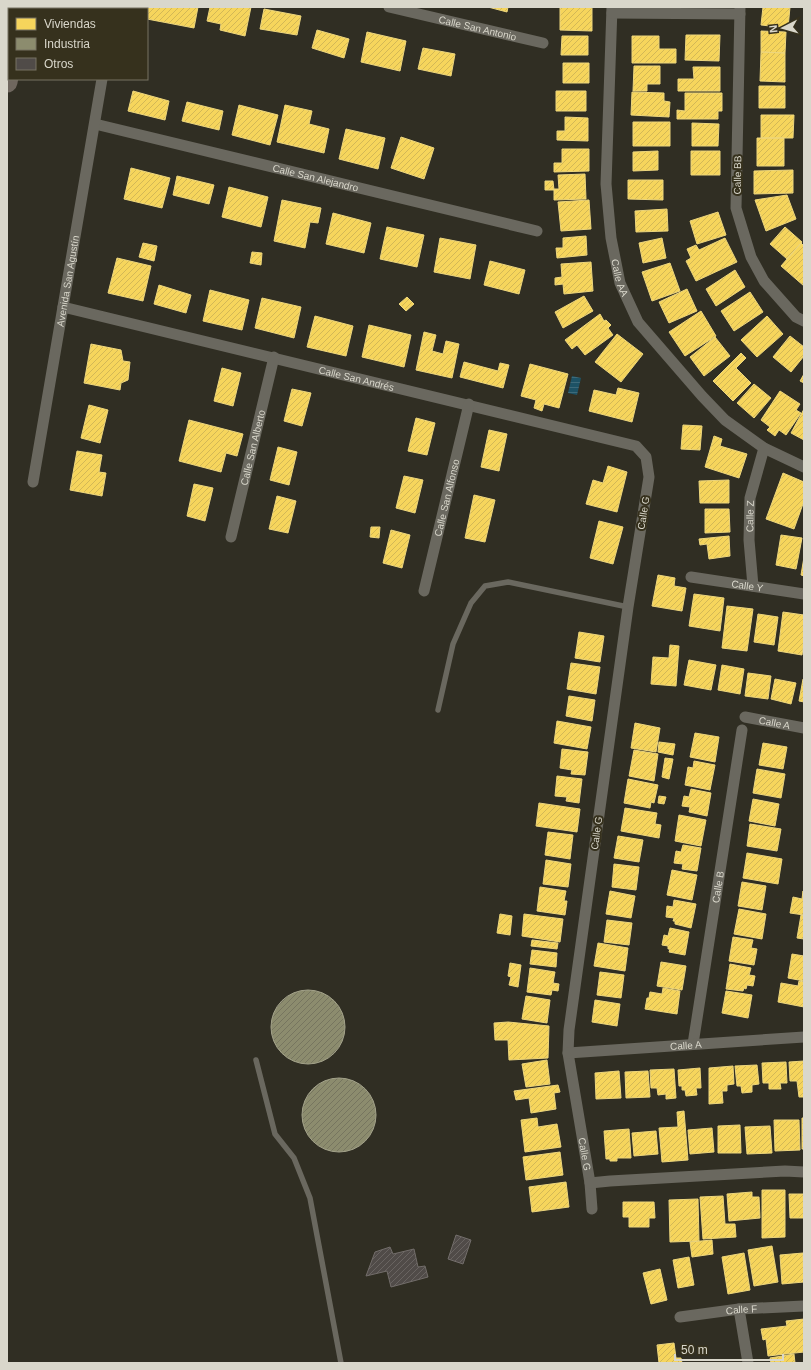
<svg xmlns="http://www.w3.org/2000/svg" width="811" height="1370" font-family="Helvetica,sans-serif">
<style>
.water{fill:url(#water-rules)}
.homes{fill:url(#homes-hatch);stroke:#edd67d}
.industry{fill:url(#industry-hatch);stroke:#a3a28a}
.building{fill:url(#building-hatch);stroke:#726d6a}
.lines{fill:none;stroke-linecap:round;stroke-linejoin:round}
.service{stroke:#6a685f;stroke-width:5.5}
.minor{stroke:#6a685f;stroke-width:11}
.motorway{stroke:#6f675e;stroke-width:21}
.labels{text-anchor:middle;stroke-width:4;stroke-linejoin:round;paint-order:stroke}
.street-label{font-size:10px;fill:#d9d7cb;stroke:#36311d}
</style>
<defs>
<pattern id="water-rules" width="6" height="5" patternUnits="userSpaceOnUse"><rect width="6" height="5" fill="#1d5265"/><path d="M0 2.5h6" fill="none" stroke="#3d6a7a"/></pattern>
<pattern id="homes-hatch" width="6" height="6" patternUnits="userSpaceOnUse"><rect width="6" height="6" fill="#f6d55c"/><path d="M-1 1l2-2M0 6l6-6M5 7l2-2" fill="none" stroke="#d2b756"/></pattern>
<pattern id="industry-hatch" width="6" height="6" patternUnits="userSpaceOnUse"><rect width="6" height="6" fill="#8c8c6e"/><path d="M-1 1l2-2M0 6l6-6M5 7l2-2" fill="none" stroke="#76755f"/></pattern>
<pattern id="building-hatch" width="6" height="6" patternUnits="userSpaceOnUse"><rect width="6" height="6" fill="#504b48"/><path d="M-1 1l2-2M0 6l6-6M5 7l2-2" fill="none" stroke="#696461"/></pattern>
</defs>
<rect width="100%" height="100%" fill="#302e23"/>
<path class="water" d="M572 376 581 378 577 395 568 393Z"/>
<path class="homes" d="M142 7H198L194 28 147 19V9H142Z
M210 7H251L245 36 220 30 221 24 207 21Z
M488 7H508L507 12Z
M560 7H592V31L560 30Z
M763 7H790L788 28 761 25Z
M264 9 301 16 297 35 260 29Z
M317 30 349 39 344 58 312 48Z
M761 31 786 32 785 53 761 52Z
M367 32 406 41 400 71 361 62Z
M686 35H720L719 61 685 60Z
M562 36H588V55H561Z
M632 36H659V49H676V63H632Z
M423 48 455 54 451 76 418 69Z
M761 52 785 53V82L760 81Z
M563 63H589V83H563Z
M634 66H660V84H647V91H633Z
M693 67H720V91H678V79H694Z
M759 86H785V108H759Z
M133 91 169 101 165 120 128 111Z
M556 91H586V111H556Z
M632 92 664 93V101L670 102 669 117 631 115Z
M685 93H722V111H718V119H677V110L685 111Z
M187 102 223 111 219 130 182 121Z
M239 105 278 115 270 145 232 135Z
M285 105 312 111 309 124 329 129 324 153 277 142Z
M761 115H794L793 138H761Z
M565 117 588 118V141L557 140V131H565Z
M633 122H670V146H633Z
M692 123 719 124 718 146H692Z
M346 129 385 138 378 169 339 159Z
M401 137 434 148 424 179 391 168Z
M757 138H784V166H757Z
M562 149H589V171L554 172V163H562Z
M658 151V170L633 171V152Z
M691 151H720V175H691Z
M131 168 170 178 162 208 124 199Z
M793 170V193L754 194V171Z
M585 174 586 199 554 200V189H559L558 175Z
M177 176 214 185 209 204 173 195Z
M628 180H663V200L628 199Z
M545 181H553L554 190H545Z
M229 187 268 197 261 227 222 217Z
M787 195 796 219 766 231 755 200Z
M282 200 321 208 318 223 310 222 305 248 274 241Z
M589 200 591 229 561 231 558 202Z
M667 209 668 231 636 232 635 211Z
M718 212 726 235 697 244 690 221Z
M333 213 371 223 364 253 326 244Z
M387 227 424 235 417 267 380 259Z
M785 227 802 242 787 259 770 244Z
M586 236 587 255 557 258 556 248H563V238Z
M440 238 476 245 470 279 434 272Z
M662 238 666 258 643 263 639 243Z
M725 238 737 262 696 281 686 261 691 258 687 249 696 245 699 250Z
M143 243 157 246 154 261 139 257Z
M801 243 804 246V286L781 266Z
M252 252 262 253 261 265 250 263Z
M117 258 151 266 143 301 108 293Z
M490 261 525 270 519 294 484 285Z
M591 262 593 291 564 294 563 284 555 285V278L562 277 561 264Z
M670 263 680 291 652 301 642 272Z
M735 270 745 287 716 306 706 289Z
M159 285 191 295 186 313 154 304Z
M687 289 697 311 669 323 659 302Z
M210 290 249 300 242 330 203 321Z
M750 292 763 312 734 331 721 311Z
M584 296 593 311 563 328 555 312Z
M407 297 414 304 406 311 399 304Z
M262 298 301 307 294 338 255 328Z
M701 311 716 336 685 356 669 332Z
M600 314 604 321 606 320 611 325 608 328 613 335 585 355 577 345 572 349 565 340Z
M315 316 353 326 346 356 307 347Z
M767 316 783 334 757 357 741 340Z
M369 325 411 335 404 367 362 357Z
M424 332 436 335 432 351 443 354 446 341 459 344 452 378 416 370Z
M617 334 643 354 621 382 595 362Z
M790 336 804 347V356L791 372 773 357Z
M715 337 730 356 704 376 690 357Z
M91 344 121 350 123 361 130 362 128 380 121 383 120 390 84 383Z
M741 353 746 358 736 368 751 383 733 401 713 381Z
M464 362 498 371 500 363 509 365 503 388 460 377Z
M530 364 568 374 559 408 544 404 542 411 534 408 536 400 521 396Z
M222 368 241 373 233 406 214 401Z
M804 374V383L800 381Z
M754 384 771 398 754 418 737 403Z
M618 388 639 393 632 422 589 411 594 390 616 395Z
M292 389 311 393 302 426 284 421Z
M780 391 800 404 796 410 801 413 786 435 779 430 775 436 767 430 770 427 761 420Z
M89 405 108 410 100 443 81 438Z
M804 409V440L791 433Z
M416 418 435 423 427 455 408 451Z
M189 420 243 434 237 456 226 453 221 472 179 461Z
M683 425 702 426 700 450 681 449Z
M489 430 507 434 499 471 481 467Z
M714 436 722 439 720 446 747 454 739 478 705 467Z
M278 447 297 452 289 485 270 480Z
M77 451 102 455 99 472 106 473 102 496 70 490Z
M608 466 627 472 617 512 586 504 593 480 603 483Z
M783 473 804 482V501L794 529 766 519Z
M404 476 423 480 415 513 396 508Z
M729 480V503H700L699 481Z
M194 484 213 488 205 521 187 516Z
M474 495 495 500 485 542 465 538Z
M277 496 296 501 288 533 269 529Z
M705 509H729L730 532 705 533Z
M599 521 623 527 613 564 590 558Z
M371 527H380L379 538 370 537Z
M391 530 410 535 402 568 383 563Z
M781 535 802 538 796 569 776 565Z
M729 536 730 556 709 559 707 544 700 545 699 539Z
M804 557V576L801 575Z
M658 575 675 578 674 586 686 588 682 611 652 606Z
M694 594 724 598 720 631 689 626Z
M727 606 753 609 747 651 722 648Z
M783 612 804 615V640L802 655 778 651Z
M758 614 778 617 774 645 754 642Z
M579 632 604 636 600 662 575 658Z
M670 645 679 646 676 686 651 684 653 657 669 658Z
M689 660 716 665 711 690 684 685Z
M571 663 600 667 596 694 567 689Z
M722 665 744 669 740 694 718 690Z
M748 673 771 676 768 699 745 696Z
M775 679 796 683 791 704 771 699Z
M803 679 804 680V702L799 701Z
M569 696 595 700 592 721 566 716Z
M557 721 591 727 587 749 554 743Z
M635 723 660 728 656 752 631 748Z
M695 733 719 737 715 762 690 757Z
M659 742 675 744 673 755 658 752Z
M763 743 787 747 783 769 759 765Z
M562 749 588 752 585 775 571 774 572 770 560 768Z
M634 750 658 754 654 781 629 776Z
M665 758 673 759 669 779 662 777Z
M694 761 715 765 710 790 685 785 688 767 693 768Z
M757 769 785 774 781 798 753 793Z
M557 776 582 779 579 803 566 801 567 797 555 796Z
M628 779 658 785 654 803 651 802 650 808 624 803Z
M691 789 711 793 707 816 689 812 690 807 682 806 684 796 689 797Z
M659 796 666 797 664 804 658 803Z
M753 799 779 804 775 826 749 821Z
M539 803 580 809 577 832 536 826Z
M625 808 657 813 655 824 661 825 659 838 621 831Z
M679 815 706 820 701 846 675 841Z
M750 824 781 829 777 851 747 846Z
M548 832 573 835 570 859 545 855Z
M618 836 643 840 639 862 614 858Z
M683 845 701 848 697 871 682 869 683 864 674 863 676 851 681 852Z
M747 853 782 859 778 884 743 878Z
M546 860 571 864 568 887 543 884Z
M614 864 639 867 636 890 612 887Z
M672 870 697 875 692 900 667 895Z
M742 882 766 886 762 910 738 906Z
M540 887 566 891 564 901H567L565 915 537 911Z
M610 891 635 896 631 918 606 914Z
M803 891 804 915 790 913 793 897 802 899Z
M674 900 696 904 691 928 675 924V921H673L674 918 666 917 667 906 673 907Z
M739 909 766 914 762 939 734 934Z
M500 914 512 916 510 935 497 933Z
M524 914 563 919 560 942 522 936Z
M801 915 804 916V939L797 938Z
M607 920 632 923 629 945 604 942Z
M670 928 689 932 685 955 669 952 670 949H668V946L662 945 664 935 668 936Z
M733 937 753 940 751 948 757 949 754 965 729 961Z
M532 940 558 943 557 949 531 946Z
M598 943 628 948 625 971 594 966Z
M532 950 557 953 556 967 530 964Z
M792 954 804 956V981L788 978Z
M661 962 686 966 682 990 657 986Z
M510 963 521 965 518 987 509 985 511 977 508 976Z
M730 964 751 968 749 975 755 976 753 986 747 985 746 989 744 988 743 991 726 989Z
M530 968 555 972 553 983 559 984 558 991 552 990 551 995 527 992Z
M600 972 624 975 621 998 597 995Z
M799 981 804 982V1007L778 1002 781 983 798 986Z
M663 988 680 991 677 1014 645 1009 647 998H649L650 992 662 994Z
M726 991 752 995 748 1018 722 1013Z
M526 996 550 1000 547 1023 522 1019Z
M595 1000 620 1004 617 1026 592 1022Z
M508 1022 549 1026 548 1058 509 1060 508 1040H495L494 1023Z
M547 1060 550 1084 526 1087 522 1064Z
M804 1061V1097H799L797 1081H790L789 1062Z
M786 1062 787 1083H780L781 1089H769V1083H763L762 1063Z
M757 1065 759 1084 752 1085V1092L742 1093 741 1086H737L735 1066Z
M733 1066 734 1084 727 1085V1091H722L723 1103 709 1104V1068Z
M700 1068 701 1088H696L697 1095 686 1096 685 1090H682V1086H679L678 1070Z
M674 1069 676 1098 666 1099V1094L658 1095 657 1088H651L650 1070Z
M619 1071 621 1098 596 1099 595 1073Z
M648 1071 650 1097 626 1098 625 1072Z
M558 1085 560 1092 554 1093 556 1109 531 1113 529 1098 516 1100 514 1091Z
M684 1111 688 1160 662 1162 659 1128 678 1127 677 1112Z
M537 1118 538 1127 557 1124 561 1147 525 1152 521 1120Z
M802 1118H804V1149H802Z
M774 1120H799L800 1150 775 1151Z
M740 1125 741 1153H718V1126Z
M770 1126 772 1153 747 1154 745 1127Z
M712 1128 714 1152 690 1154 688 1130Z
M629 1129 631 1158H617V1161H610V1159H606L604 1131Z
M656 1131 658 1154 634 1156 632 1133Z
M560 1152 563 1175 526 1180 523 1157Z
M566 1182 569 1207 532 1212 529 1187Z
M762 1190H785V1237L762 1238Z
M752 1192V1197H759L760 1218 729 1221 727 1194Z
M789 1194H804V1218H790Z
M723 1196 725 1224H735L736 1237 703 1239 700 1197Z
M698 1199 699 1241 670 1242 669 1200Z
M623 1202H654L655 1218H649V1227H629V1217H623Z
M712 1240 713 1254 692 1257 690 1242Z
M772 1246 778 1282 754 1286 748 1250Z
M744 1253 750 1290 728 1294 722 1257Z
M803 1253 804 1282 782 1284 780 1255Z
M689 1257 694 1285 678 1288 673 1260Z
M660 1269 667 1300 651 1304 643 1273Z
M804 1319V1352L768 1356 766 1339 763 1340 761 1329 787 1326 786 1321Z
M674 1343 676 1358H681L682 1363H659L657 1345Z
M794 1354 795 1363H771L770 1358Z"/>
<path class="industry" d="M271 1027a37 37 0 1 1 74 0a37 37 0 1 1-74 0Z
M302 1115a37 37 0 1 1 74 0a37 37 0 1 1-74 0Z"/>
<path class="building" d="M456 1235 471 1240 463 1264 448 1259Z
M390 1247 393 1254 414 1249 418 1267 425 1266 428 1277 391 1287 387 1271 366 1276 375 1252Z"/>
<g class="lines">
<path class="service" d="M438 710 453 644 471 603 485 586 508 582 628 607
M256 1060 275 1134 294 1158 310 1198 341 1363"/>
<g class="minor">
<path id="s1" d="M389 7 543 43"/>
<path id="s2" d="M612 7 606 184 611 238 620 283 638 322 702 396 725 420 764 448 804 467"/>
<path d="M740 7 736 208 751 257 764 281 796 317 804 321"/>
<path d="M114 9V7"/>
<path d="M612 13 740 14"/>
<path id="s3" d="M95 124 537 231"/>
<path id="s4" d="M63 307 636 446 646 457 649 477 628 607 569 1030 568 1053 590 1183 592 1209"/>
<path id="s5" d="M33 482 102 79"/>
<path id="s6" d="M231 537 274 357"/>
<path id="s7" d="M691 577 804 594"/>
<path id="s8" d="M753 586 749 540 750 498 764 448"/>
<path id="s9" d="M424 591 469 404"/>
<path id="s10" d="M745 717 804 728"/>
<path id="s11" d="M693 1044 742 730"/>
<path id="s12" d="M568 1053 804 1037"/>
<path d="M590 1183 610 1181 785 1171 804 1172"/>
<path d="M739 1309 748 1363"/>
<path id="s13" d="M680 1317 739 1309 804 1306"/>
</g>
<path class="motorway" d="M19 9 20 7
M7 82 9 71"/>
</g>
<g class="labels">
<g class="street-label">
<text dy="4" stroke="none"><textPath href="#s1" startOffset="91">Calle San Antonio</textPath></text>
<text transform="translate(737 175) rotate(-89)" y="4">Calle BB</text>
<text dy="4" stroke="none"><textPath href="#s3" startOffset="227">Calle San Alejandro</textPath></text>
<text dy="4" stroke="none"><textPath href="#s2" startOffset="272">Calle AA</textPath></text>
<text dy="4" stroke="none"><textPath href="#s5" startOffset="204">Avenida San Agustín</textPath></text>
<text dy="4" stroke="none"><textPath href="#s4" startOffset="302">Calle San Andrés</textPath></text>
<text dy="4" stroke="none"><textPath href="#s6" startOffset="92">Calle San Alberto</textPath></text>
<text dy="4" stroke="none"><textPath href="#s9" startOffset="96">Calle San Alfonso</textPath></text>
<text transform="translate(643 513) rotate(-81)" y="4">Calle G</text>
<text dy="4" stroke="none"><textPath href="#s8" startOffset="70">Calle Z</textPath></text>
<text dy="4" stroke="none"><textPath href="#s7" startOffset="57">Calle Y</textPath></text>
<text dy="4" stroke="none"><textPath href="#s10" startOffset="30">Calle A</textPath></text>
<text transform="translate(596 833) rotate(-82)" y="4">Calle G</text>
<text dy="4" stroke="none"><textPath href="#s11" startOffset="159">Calle B</textPath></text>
<text dy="4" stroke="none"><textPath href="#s12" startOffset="118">Calle A</textPath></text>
<text dy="4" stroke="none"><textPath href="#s4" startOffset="1309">Calle G</textPath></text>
<text dy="4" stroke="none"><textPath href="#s13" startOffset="62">Calle F</textPath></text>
</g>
</g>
<rect width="811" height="1370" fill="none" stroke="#d9d7cb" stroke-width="16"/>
<rect x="8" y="8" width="140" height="72" fill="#36311d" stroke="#777363"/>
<rect x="16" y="18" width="20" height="12" fill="#f6d55c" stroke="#777363"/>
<text x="44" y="28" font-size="12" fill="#d9d7cb">Viviendas</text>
<rect x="16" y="38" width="20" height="12" fill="#8c8c6e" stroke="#777363"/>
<text x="44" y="48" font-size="12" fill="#d9d7cb">Industria</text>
<rect x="16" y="58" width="20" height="12" fill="#504b48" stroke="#777363"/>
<text x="44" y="68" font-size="12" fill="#d9d7cb">Otros</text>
<g transform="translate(783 28) rotate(264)" stroke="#36311d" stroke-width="3" paint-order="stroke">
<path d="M0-3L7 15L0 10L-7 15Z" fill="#d9d7cb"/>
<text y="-6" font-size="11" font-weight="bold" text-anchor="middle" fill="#d9d7cb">N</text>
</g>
<path d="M675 1354v6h108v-6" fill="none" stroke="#d9d7cb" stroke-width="2"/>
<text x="681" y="1354" font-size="12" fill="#d9d7cb" stroke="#36311d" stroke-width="3" paint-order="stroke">50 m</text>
</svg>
